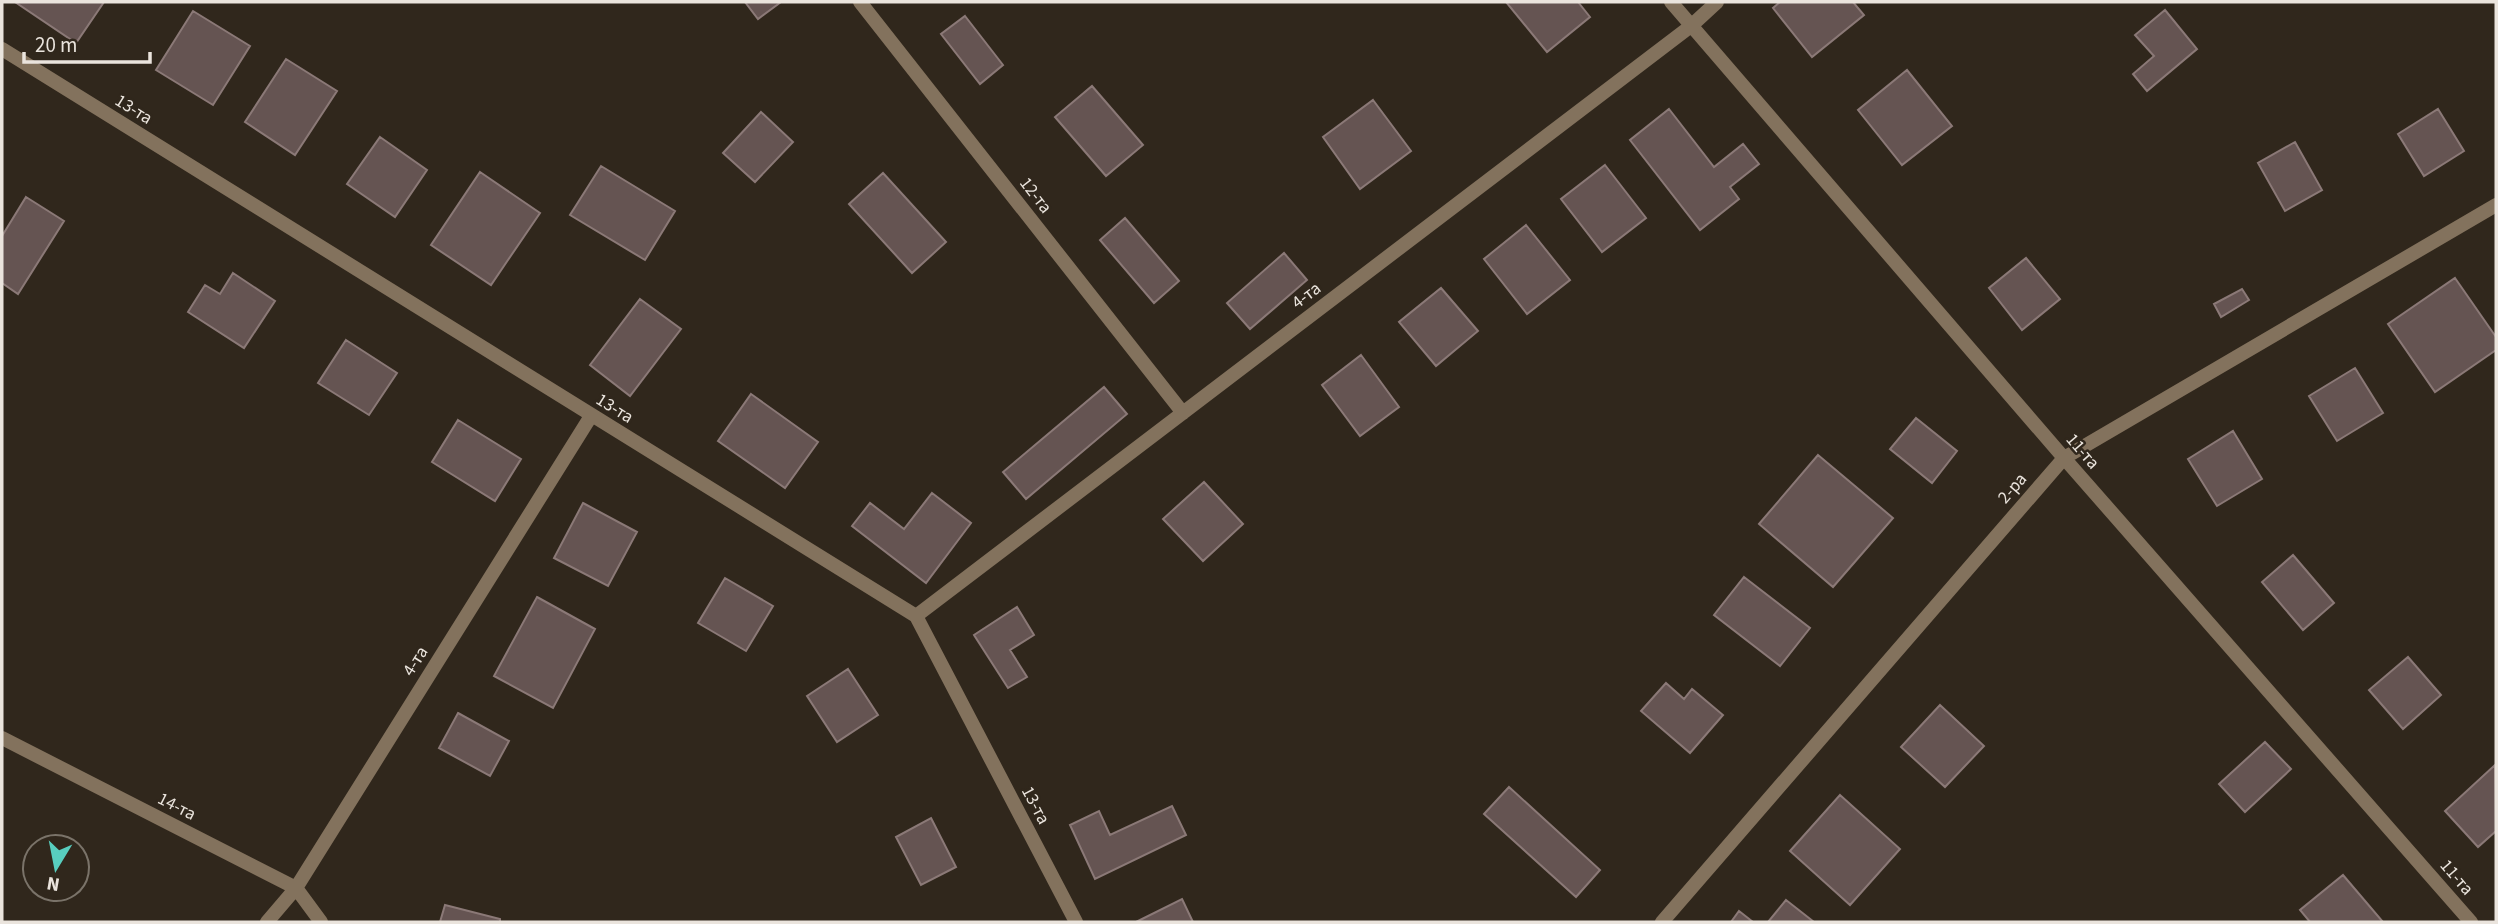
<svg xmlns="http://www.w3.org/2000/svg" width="2498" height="924" font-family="'Source Sans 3',sans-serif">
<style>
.building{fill:#655452;stroke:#8b7977;stroke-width:2}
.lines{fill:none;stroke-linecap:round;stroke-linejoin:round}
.street{stroke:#83725d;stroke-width:14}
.labels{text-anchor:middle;stroke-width:5;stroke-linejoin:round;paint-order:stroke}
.street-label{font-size:18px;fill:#eae4dd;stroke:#30271c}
</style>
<rect width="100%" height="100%" fill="#30271c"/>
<path class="building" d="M15 2H104L76 43Z
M745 2H781L758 19Z
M1506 2H1578L1590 17 1547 52Z
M1780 2H1853L1864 15 1812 57 1773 8Z
M2165 10 2197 49 2147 91 2133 74 2154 56 2135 35Z
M193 11 250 46 213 105 156 70Z
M965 16 1003 65 980 84 941 34Z
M286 59 337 91 295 155 245 122Z
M1907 70 1952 126 1902 165 1858 110Z
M1092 86 1143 145 1106 176 1055 117Z
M1373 100 1411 151 1360 189 1323 137Z
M1669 109 1714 167 1743 144 1759 164 1730 187 1739 199 1700 230 1630 140Z
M2438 109 2464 151 2424 176 2398 134Z
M761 112 793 142 755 182 723 153Z
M380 137 427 170 395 217 347 184Z
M2295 142 2322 190 2285 211 2258 163Z
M1605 165 1646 218 1602 252 1561 199Z
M601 166 675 211 645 260 570 215Z
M480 172 540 213 491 285 431 245Z
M883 173 946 242 912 273 849 204Z
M26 197 64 221 18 294 2 283V236Z
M1125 218 1179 281 1154 303 1100 240Z
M1526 225 1570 280 1527 314 1484 259Z
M1284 253 1307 280 1250 329 1227 303Z
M2026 258 2060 299 2022 330 1989 288Z
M233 273 275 301 244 348 188 312 205 285 220 294Z
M2455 278 2496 337V350L2435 392 2388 324Z
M1441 288 1478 331 1436 366 1399 322Z
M2242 289 2249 300 2221 317 2214 304Z
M640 299 681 329 630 396 590 365Z
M346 340 397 373 369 415 318 383Z
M1361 355 1399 407 1360 436 1322 385Z
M2355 368 2383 413 2337 441 2309 396Z
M1104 387 1127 414 1026 499 1003 472Z
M751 394 818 442 785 488 718 441Z
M1916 418 1957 451 1932 483 1890 449Z
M458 420 521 459 495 501 432 462Z
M2233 431 2262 479 2217 506 2188 459Z
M1818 455 1893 518 1833 587 1759 524Z
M1204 482 1243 524 1203 561 1163 519Z
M932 493 971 523 926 583 852 526 870 503 904 529Z
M583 503 637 532 608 586 554 558Z
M2293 555 2334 603 2303 630 2262 582Z
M1744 577 1810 628 1780 666 1714 615Z
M725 578 773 606 746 651 698 623Z
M537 597 595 629 553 708 494 676Z
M1017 607 1034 635 1010 650 1027 677 1008 688 974 635Z
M2408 657 2441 695 2403 729 2369 690Z
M848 669 878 715 837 742 807 696Z
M1666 683 1684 699 1692 689 1723 715 1690 753 1641 711Z
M1940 705 1984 746 1945 787 1901 747Z
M458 713 509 741 490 776 439 748Z
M2265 742 2291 769 2245 812 2219 784Z
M2495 765 2496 831 2478 847 2445 811Z
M1509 787 1600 870 1576 897 1484 814Z
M1840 795 1900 849 1850 905 1790 851Z
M1172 806 1186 835 1095 879 1070 825 1099 811 1110 835Z
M931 818 956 867 921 885 896 837Z
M2343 875 2383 922H2310L2300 910Z
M1182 899 1193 922H1136Z
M1786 900 1814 922H1768Z
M445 905 500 919V922H440Z
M1739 911 1753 922H1731Z"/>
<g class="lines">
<path class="street" d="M860 2 1183 413
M1671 2 2064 458 2471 922
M2 49 916 616 1076 922
M916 616 1691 26 1717 2
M2 738 296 888 321 922
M267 922 296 888 591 416
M1662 922 2064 458 2496 205"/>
</g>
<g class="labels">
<g class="street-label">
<text transform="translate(134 109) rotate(32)" y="6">13-та</text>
<text transform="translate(1036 195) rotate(52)" y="6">12-та</text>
<text transform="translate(1306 295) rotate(-37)" y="6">4-та</text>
<text transform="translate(615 408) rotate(32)" y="6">13-та</text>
<text transform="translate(2083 451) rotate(49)" y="6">11-та</text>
<text transform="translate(2012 488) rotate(-49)" y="6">2-ра</text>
<text transform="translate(415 661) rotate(-58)" y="6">4-та</text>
<text transform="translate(1036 805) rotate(62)" y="6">13-та</text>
<text transform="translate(177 806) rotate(27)" y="6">14-та</text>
<text transform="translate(2457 877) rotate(49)" y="6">11-та</text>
</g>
</g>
<rect width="2498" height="924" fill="none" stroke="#eae4dd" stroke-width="7"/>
<g transform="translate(56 868) rotate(190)"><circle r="33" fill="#30271c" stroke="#7a7369" stroke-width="2"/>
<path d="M0-5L12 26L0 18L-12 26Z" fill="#58cebf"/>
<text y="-10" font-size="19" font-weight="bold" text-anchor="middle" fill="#eae4dd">N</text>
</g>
<path d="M24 52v10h126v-10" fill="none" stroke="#eae4dd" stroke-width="3.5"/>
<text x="35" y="52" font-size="21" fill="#eae4dd" stroke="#30271c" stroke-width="5" paint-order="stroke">20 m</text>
</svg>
